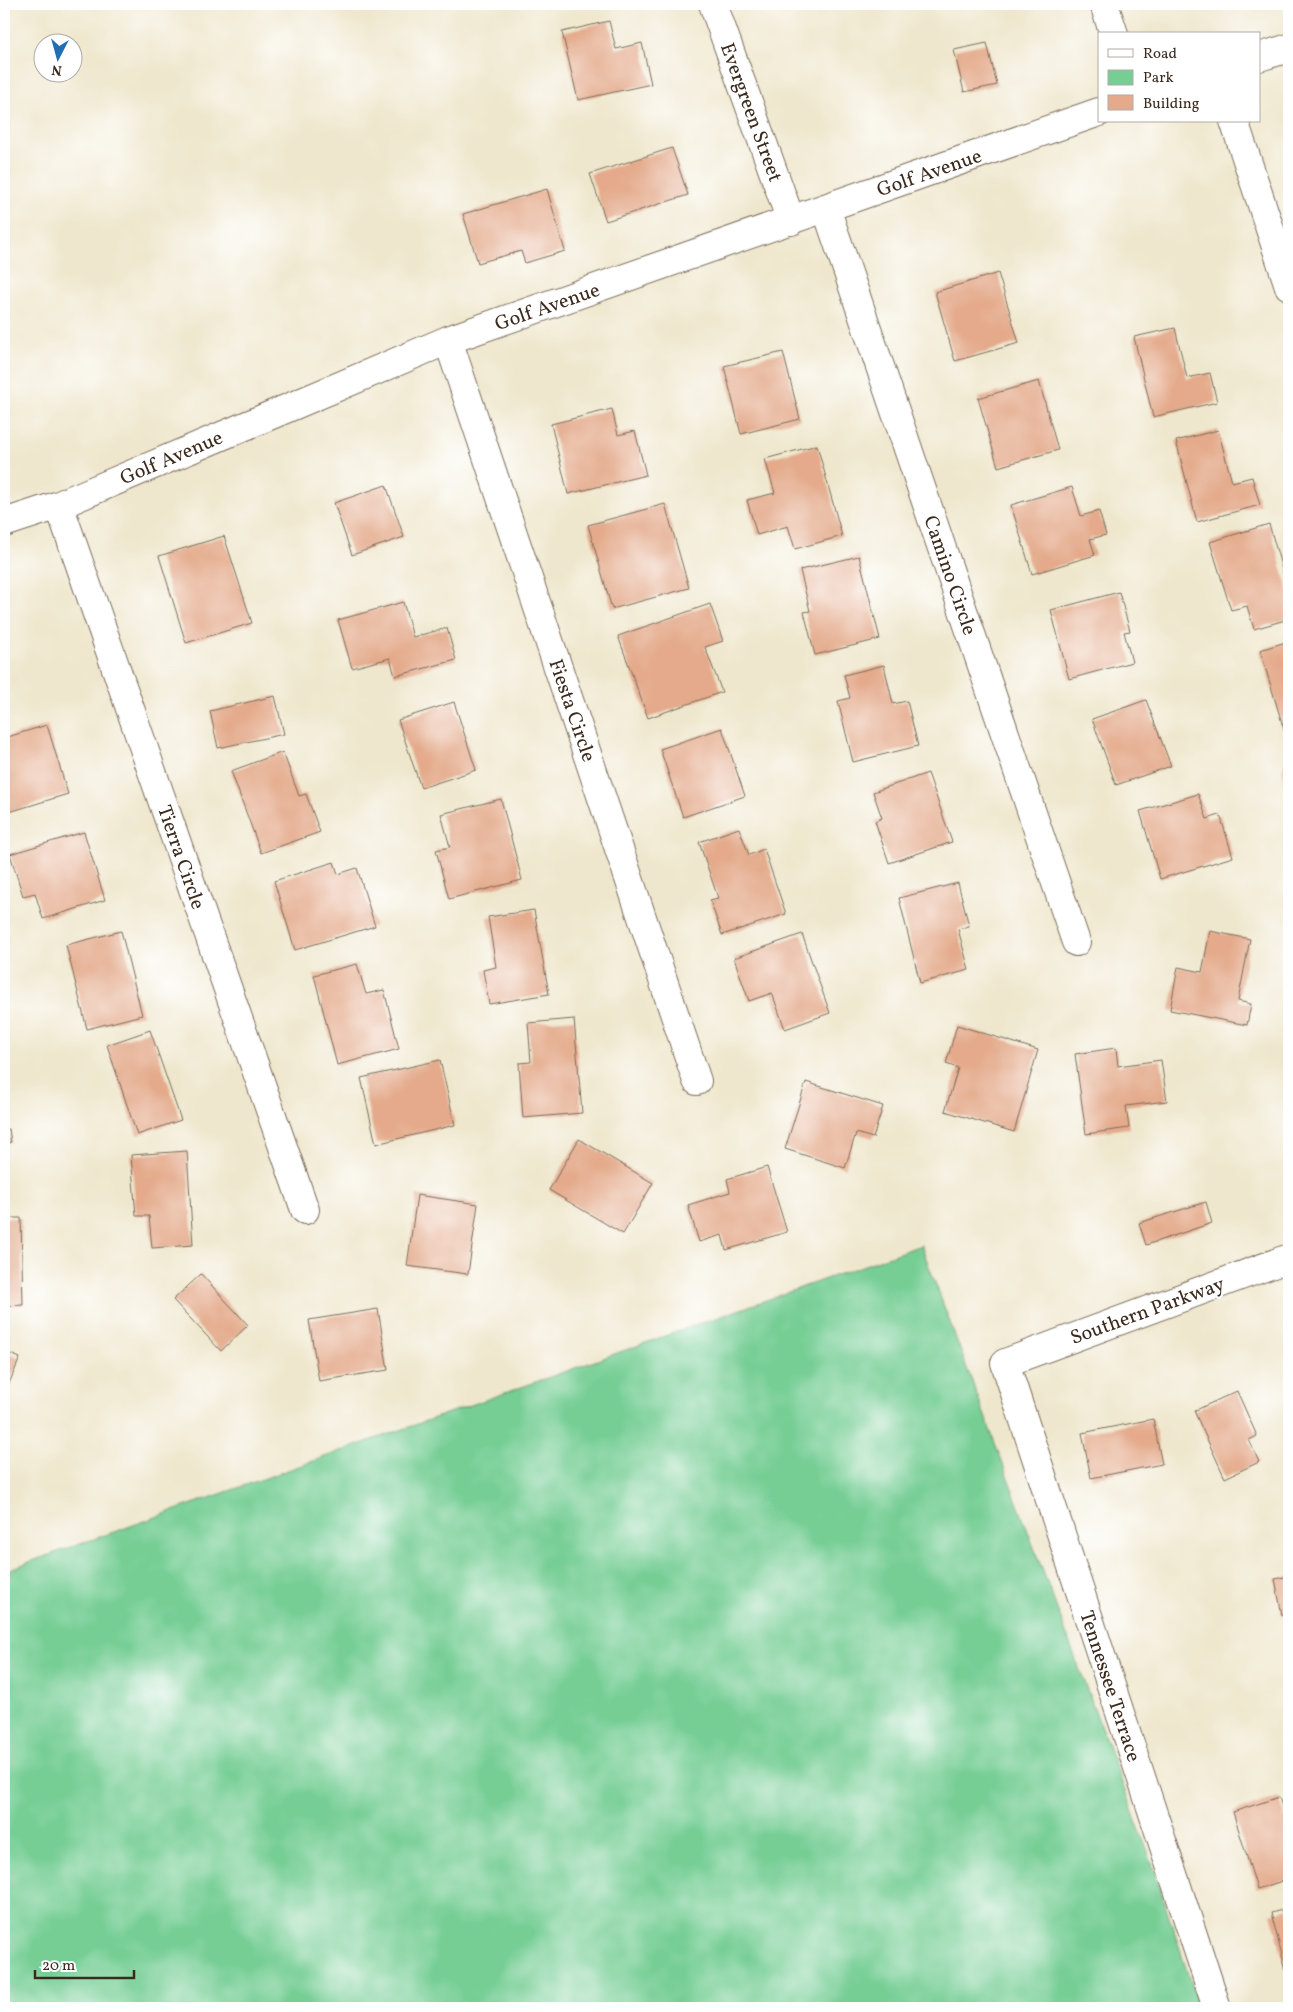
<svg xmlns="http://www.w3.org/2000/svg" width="1293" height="2012" font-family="Vollkorn,serif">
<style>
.green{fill:#76ce94;stroke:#587c59}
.building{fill:#e4aa8b}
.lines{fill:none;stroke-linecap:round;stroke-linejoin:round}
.minor-casing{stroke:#7a6c5b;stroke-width:30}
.minor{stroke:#fff;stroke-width:28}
.labels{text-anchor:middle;stroke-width:4.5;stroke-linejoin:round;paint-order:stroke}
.street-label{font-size:20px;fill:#3b2a1e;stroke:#fff}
</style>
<rect width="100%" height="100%" fill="#fff"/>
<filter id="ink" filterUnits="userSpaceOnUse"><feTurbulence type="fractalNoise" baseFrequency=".02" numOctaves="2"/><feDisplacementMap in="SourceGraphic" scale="10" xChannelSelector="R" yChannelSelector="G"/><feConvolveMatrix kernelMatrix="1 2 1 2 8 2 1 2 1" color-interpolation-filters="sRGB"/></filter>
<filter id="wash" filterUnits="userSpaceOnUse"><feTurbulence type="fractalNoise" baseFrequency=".0096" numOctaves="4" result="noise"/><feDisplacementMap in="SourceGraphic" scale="20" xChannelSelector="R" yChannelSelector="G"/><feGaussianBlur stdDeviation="1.12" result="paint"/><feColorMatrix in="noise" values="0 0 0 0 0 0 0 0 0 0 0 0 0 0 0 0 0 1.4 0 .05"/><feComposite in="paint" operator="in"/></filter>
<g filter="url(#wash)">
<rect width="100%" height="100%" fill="#efe7cd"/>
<path class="green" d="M921 1245 1150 1858 1199 2008H4V1571Z"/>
<g id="blocks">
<path class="building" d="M609 21 616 49 642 43 651 84 578 100 562 32Z
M987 43 997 85 964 92 954 50Z
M672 148 688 195 606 221 590 174Z
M547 189 565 251 525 263 521 251 478 263 463 214Z
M998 273 1019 343 955 361 935 292Z
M1175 328 1187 378 1210 373 1217 402 1153 417 1134 337Z
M783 352 800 419 741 434 724 366Z
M1039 381 1058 450 998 467 978 398Z
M612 409 618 435 635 431 646 475 568 494 551 424Z
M1218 430 1232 482 1252 477 1260 505 1197 522 1176 441Z
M817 445 842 536 795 549 788 526 757 535 747 500 775 493 765 459Z
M386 485 404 537 352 555 334 503Z
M1072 487 1081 516 1099 511 1106 535 1090 539 1095 555 1032 574 1011 505Z
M665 504 689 588 612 609 588 525Z
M1269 524 1289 593V619L1254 629 1247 606 1231 610 1210 542Z
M224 536 252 623 186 643 159 556Z
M859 556 880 639 815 655 804 612 810 611 800 570Z
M1119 592 1130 631 1124 632 1132 662 1069 679 1051 610Z
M403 602 413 637 447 628 456 660 395 676 390 658 352 668 338 620Z
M710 604 723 641 705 647 722 692 648 718 618 636Z
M1289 641V732L1285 733 1260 650Z
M884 665 893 704 907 701 918 746 853 762 838 701 850 698 844 675Z
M275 696 284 734 218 748 210 711Z
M1146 700 1171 766 1116 785 1092 719Z
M454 702 476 770 421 788 398 720Z
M47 725 68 794 6 813 4 806V738Z
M722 728 745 796 683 817 660 749Z
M283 752 299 796 306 794 320 832 261 853 231 771Z
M1289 766V798H1288L1282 768Z
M928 773 952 842 889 863 875 821 882 818 873 792Z
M1198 794 1207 819 1220 815 1233 857 1160 879 1140 811Z
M501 799 522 880 449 899 436 850 450 847 441 814Z
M739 828 749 855 764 849 786 914 722 935 710 900 718 898 699 842Z
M84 832 105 900 43 919 35 893 23 896 10 854Z
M334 862 338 874 357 868 375 926 295 950 274 881Z
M958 883 969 926 958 929 969 970 920 983 899 898Z
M534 910 549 994 489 1004 483 970 496 967 488 917Z
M121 931 142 1015 87 1029 66 945Z
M1210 931 1250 939 1238 1001 1251 1004 1247 1025 1170 1010 1178 967 1202 972Z
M802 934 830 1013 785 1029 772 993 749 1001 734 958Z
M357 964 366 994 384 990 399 1049 337 1065 314 975Z
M574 1019 582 1113 523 1118 519 1063 531 1062 528 1023Z
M957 1025 1038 1050 1014 1132 945 1111 958 1068 946 1064Z
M150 1030 181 1120 137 1135 107 1045Z
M1116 1048 1118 1066 1161 1060 1167 1101 1126 1106 1129 1128 1086 1134 1075 1054Z
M440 1060 455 1125 376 1144 361 1078Z
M806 1082 883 1106 873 1138 856 1133 845 1168 785 1149Z
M9 1129 11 1142 4 1144V1130Z
M579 1139 653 1183 623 1234 549 1190Z
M187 1151 193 1245 152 1248 149 1216H136L131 1155Z
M767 1167 787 1232 726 1250 722 1235 699 1242 688 1205 730 1192 727 1179Z
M417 1195 478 1204 468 1274 407 1266Z
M1206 1202 1212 1223 1146 1245 1139 1223Z
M4 1218H21L23 1305 4 1306Z
M201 1274 248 1325 221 1351 173 1300Z
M378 1309 388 1370 319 1381 309 1320Z
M4 1351 20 1358 4 1395Z
M1237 1391 1257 1436 1249 1440 1259 1462 1225 1478 1194 1411Z
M1153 1419 1162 1464 1091 1478 1082 1433Z
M1289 1576V1614L1282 1615 1275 1579Z
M1279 1797 1289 1828V1879L1257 1889 1233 1812Z
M1289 1908V1973L1287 1974 1271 1913Z"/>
</g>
</g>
<g filter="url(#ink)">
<use href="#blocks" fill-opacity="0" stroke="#7a6c5b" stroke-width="1"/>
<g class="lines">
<g class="minor-casing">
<path id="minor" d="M713 4 791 221
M1104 4 1114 34
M1259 57 1289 48
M1234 121 1289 286
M826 208 1076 942
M448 340 697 1081
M59 505 305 1210
M4 523 59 505 448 340 1099 112
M1217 2008 1005 1363 1289 1258"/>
</g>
<use href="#minor" class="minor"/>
</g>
</g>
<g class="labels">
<g class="street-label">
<text transform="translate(752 112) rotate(70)" y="7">Evergreen Street</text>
<text transform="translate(929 172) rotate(-19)" y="7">Golf Avenue</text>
<text transform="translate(547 306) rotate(-19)" y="7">Golf Avenue</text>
<text transform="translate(171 457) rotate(-23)" y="7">Golf Avenue</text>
<text transform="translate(951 575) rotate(71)" y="7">Camino Circle</text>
<text transform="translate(573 710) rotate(71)" y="7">Fiesta Circle</text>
<text transform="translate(182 857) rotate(71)" y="7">Tierra Circle</text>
<text transform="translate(1147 1310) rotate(-20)" y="7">Southern Parkway</text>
<text transform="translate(1111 1686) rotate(72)" y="7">Tennessee Terrace</text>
</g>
</g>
<rect width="1293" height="2012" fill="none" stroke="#fff" stroke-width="20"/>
<rect x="1098" y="32" width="162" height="90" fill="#ffffff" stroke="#b1aaa5"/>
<rect x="1108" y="49" width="25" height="8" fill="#ffffff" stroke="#b1aaa5"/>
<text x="1143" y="58" font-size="15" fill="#3b2a1e">Road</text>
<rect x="1108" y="70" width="25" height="15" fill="#76ce94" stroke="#b1aaa5"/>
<text x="1143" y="82" font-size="15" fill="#3b2a1e">Park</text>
<rect x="1108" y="95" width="25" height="15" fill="#e4aa8b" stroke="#b1aaa5"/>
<text x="1143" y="108" font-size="15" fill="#3b2a1e">Building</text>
<g transform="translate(58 58) rotate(186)"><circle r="24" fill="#ffffff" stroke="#b1aaa5"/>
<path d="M0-4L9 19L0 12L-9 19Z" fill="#1f6fb2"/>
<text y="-8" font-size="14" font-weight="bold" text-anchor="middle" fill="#3b2a1e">N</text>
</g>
<path d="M35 1970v8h99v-8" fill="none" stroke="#3b2a1e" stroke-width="2.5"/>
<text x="42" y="1970" font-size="15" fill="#3b2a1e" stroke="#ffffff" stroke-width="4" paint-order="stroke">20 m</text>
</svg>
